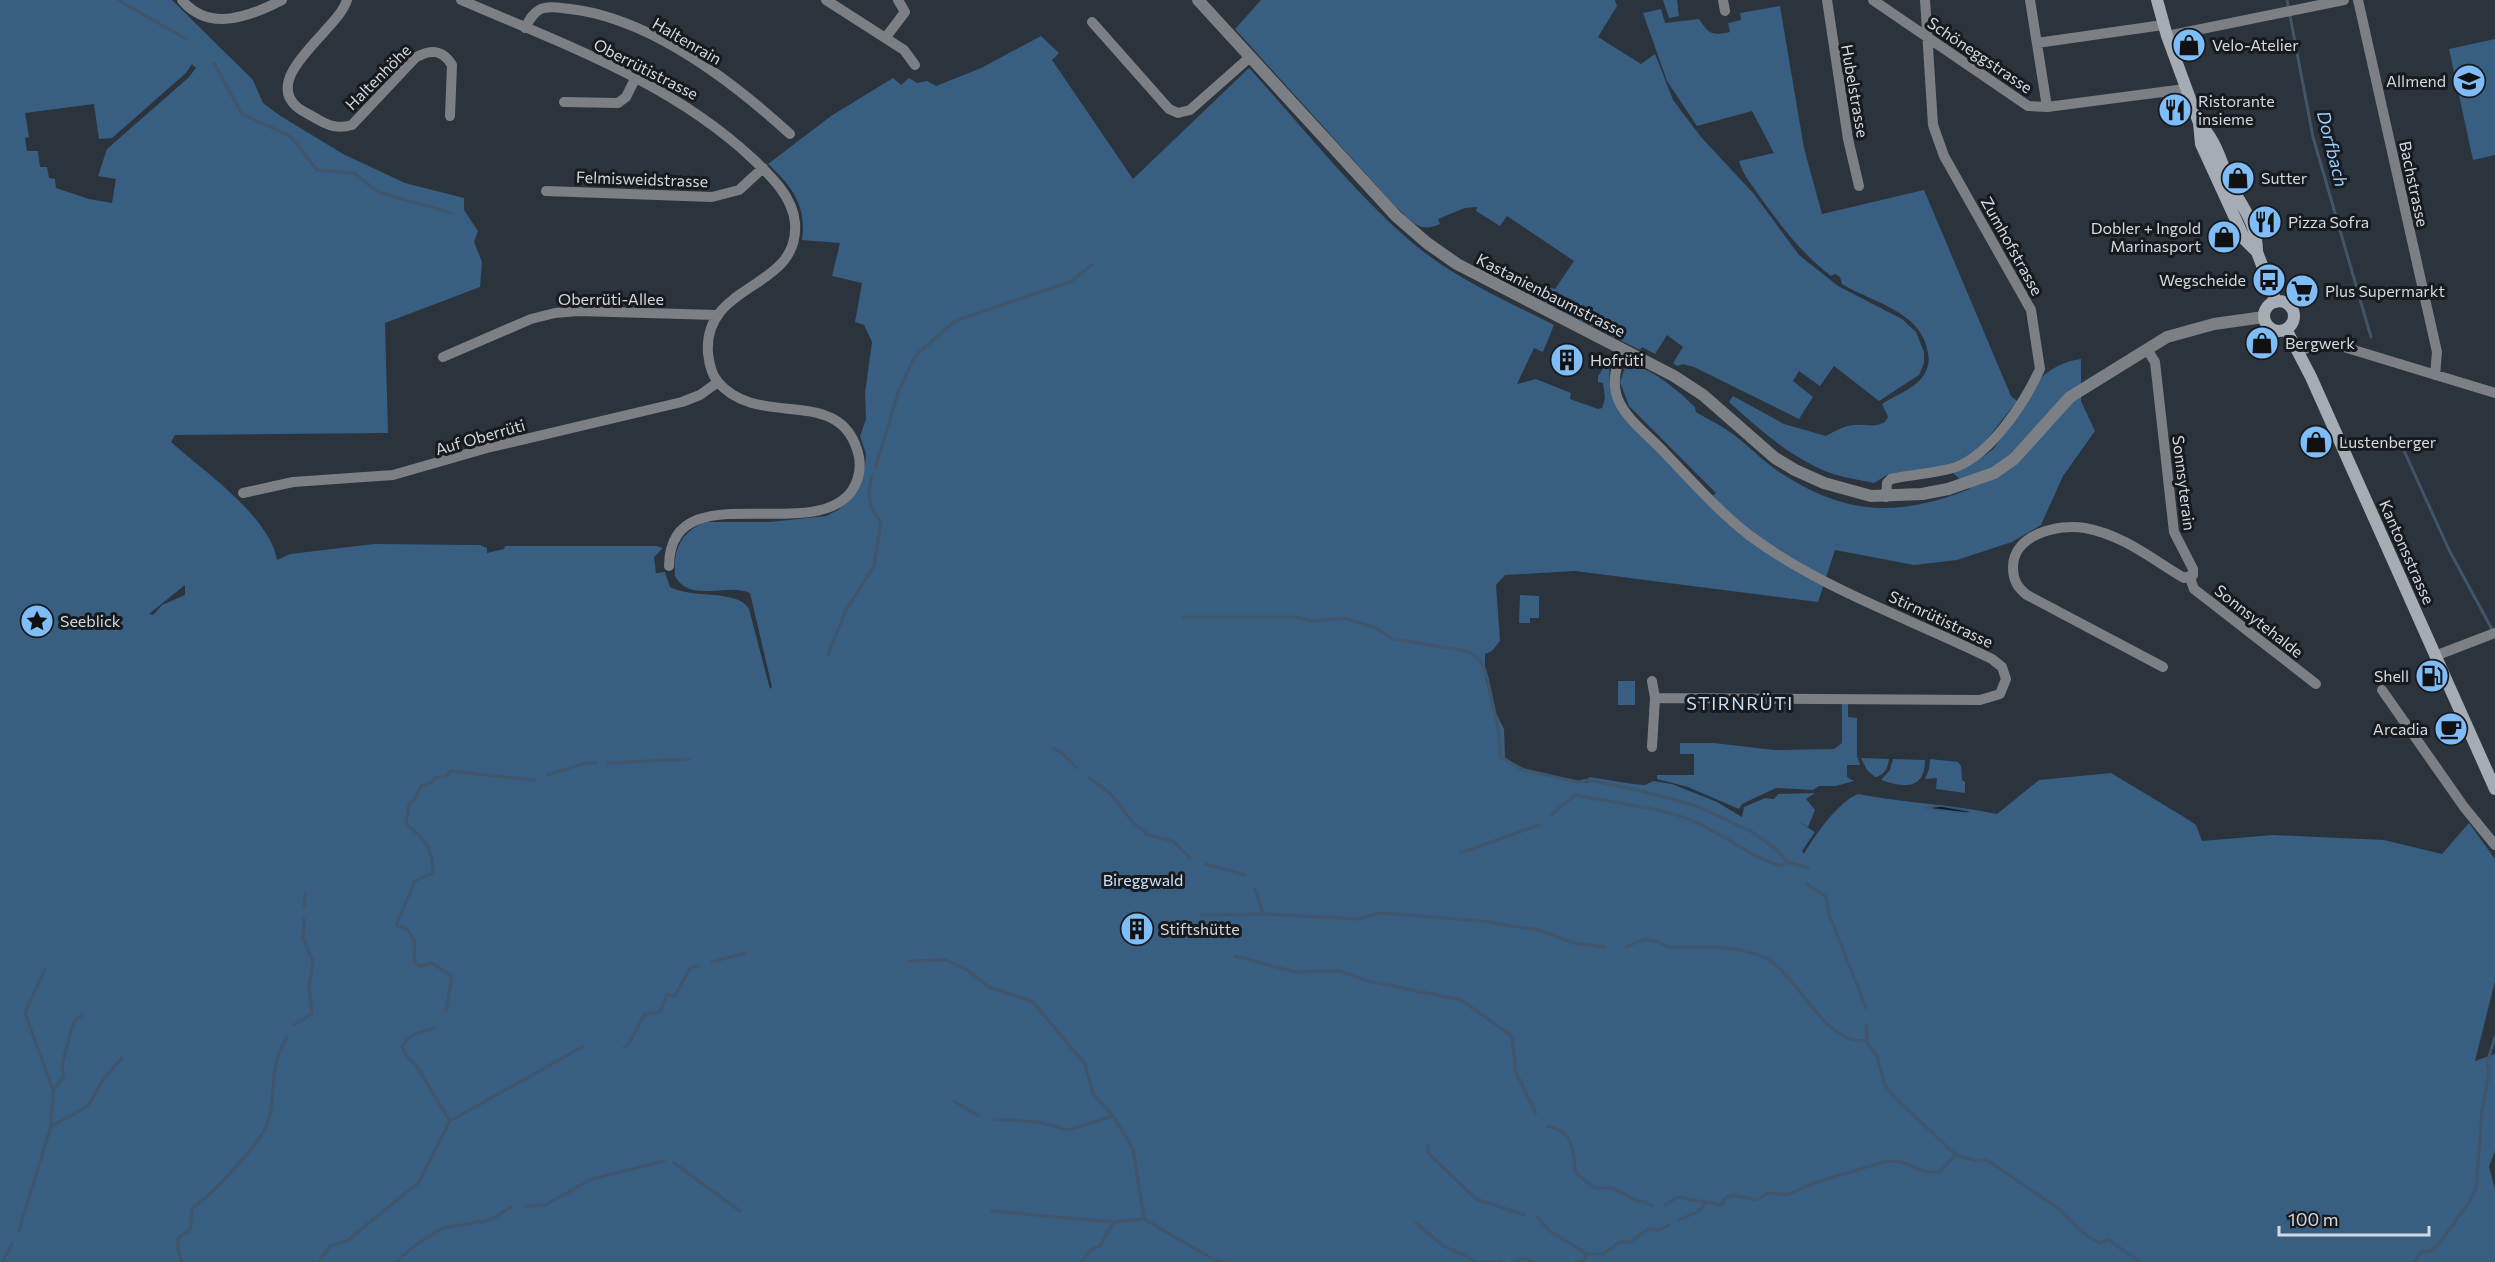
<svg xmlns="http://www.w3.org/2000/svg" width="2495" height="1262" font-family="Commissioner,sans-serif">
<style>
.green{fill:#385e82;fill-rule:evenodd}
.water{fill:#001d37;stroke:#405569;stroke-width:1.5}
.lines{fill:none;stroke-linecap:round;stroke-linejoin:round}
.stream{stroke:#405569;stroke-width:3}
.minor{stroke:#7c8085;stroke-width:10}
.tertiary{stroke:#7c8085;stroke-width:12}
.secondary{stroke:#a5acb3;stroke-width:12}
.labels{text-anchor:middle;stroke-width:6;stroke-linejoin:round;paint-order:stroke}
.street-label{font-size:16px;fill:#d4d9df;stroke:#171a1e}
.poi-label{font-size:16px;fill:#d4d9df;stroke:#171a1e;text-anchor:start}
.park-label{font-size:16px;fill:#cbe4fc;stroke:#171a1e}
.water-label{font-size:18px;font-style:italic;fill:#9ccdfd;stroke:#171a1e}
.neighbourhood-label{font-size:18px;letter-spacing:1.5px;fill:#c5dcf2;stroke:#171a1e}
</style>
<rect width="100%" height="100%" fill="#2b333c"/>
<path class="green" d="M0 0H172L253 80 263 103 279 115 343 154 405 183 464 198V210L478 231 474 242 482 262 480 287 385 323 388 433 175 435 171 442C202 470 270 516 277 560L290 554 374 544 480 545 487 548V553L504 549 505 546H657L663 548 654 557 656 573 665 572 670 587C692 599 738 589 749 609L770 689 772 687 750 593C728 582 690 604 675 576 673 550 680 533 705 522H770L826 516 838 510 855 493 865 465 866 454 860 436 866 419 865 393 872 342 864 325 855 322 862 283 832 276 840 243 802 240C807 206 792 186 768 164L831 116 893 78 901 85 909 78 917 83 927 81 936 86 981 68 1041 36 1059 53 1052 60 1133 179 1249 68C1303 127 1354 193 1415 245 1456 279 1507 301 1554 325L1543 352 1534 348 1517 384 1536 379 1571 393 1570 399 1598 409 1602 408 1605 398 1603 383 1598 382V376L1609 360 1610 389 1619 412 1707 501 1716 493 1629 406 1620 382 1625 368C1642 358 1683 395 1695 407L1696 412C1705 418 1717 423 1727 430 1746 442 1761 461 1781 473 1847 516 1898 517 1970 489L1952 472C1966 466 1982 459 1993 449 1998 444 2002 435 2006 429 2026 396 2039 365 2081 359V401L2095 431 2063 476 2041 525 2012 542 1957 560 1914 565 1835 550 1818 602 1575 571 1505 575 1496 585 1500 641 1492 651 1485 654V676L1492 705 1504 729 1505 758 1527 770 1588 783 1589 777 1633 784 1645 785 1653 781 1672 784 1717 802 1742 817 1744 807 1765 798 1774 799 1778 794 1815 793 1806 799 1815 810 1808 827 1796 820 1815 832 1802 851 1804 854C1815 835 1838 802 1858 794 1904 803 1951 804 1997 814L2039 780 2111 773 2184 817 2196 825 2202 841 2273 835 2384 840 2442 854 2469 823 2495 859V981L2475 1061 2495 1054V1151L2489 1167 2495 1189V1262H0ZM192 64 196 68 188 78 107 149 98 176 116 179 112 203 89 199 56 188 55 179 49 178 47 167H40L38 151H27L25 138 29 137 25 113 94 104 99 139 112 138 186 73ZM185 585V595L162 605 153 615 149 614Z
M1261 0H1615L1617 6 1598 37 1641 64 1655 54 1673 100 1701 137 1754 194 1799 255 1838 286 1902 319 1916 332 1924 352V363L1919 375 1879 401 1834 366 1820 386 1799 371 1793 381 1813 397 1799 419 1694 367 1683 364 1677 366 1673 363 1683 347 1667 335 1655 354 1642 347 1640 350 1526 294 1532 283 1555 289 1574 261 1507 216 1500 226 1476 211 1477 207 1465 208 1438 219 1440 224C1418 234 1411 220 1395 206L1235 29Z
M1663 0H1677L1679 16 1669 18Z
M1780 6 1804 148 1822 214 1924 190 2011 396 2017 401 1981 447 1964 459 1926 471 1887 475 1874 483C1861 480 1846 478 1833 474 1793 460 1760 430 1729 402L1733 396 1784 424 1826 436C1835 431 1845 425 1855 425 1867 424 1873 428 1885 422L1888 417 1882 404C1894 396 1911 390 1921 379 1927 372 1930 363 1928 353 1922 311 1873 303 1842 284L1840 277 1835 274 1831 276C1801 253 1782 227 1760 197 1753 186 1742 174 1739 161L1774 153 1752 111 1697 126 1667 81 1643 13 1661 9 1665 23 1699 19C1709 34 1712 36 1730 32L1728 23 1741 20 1740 13Z
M2495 39V155L2473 160 2449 49Z
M1520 595 1539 596V618H1530V623H1519Z
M1618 681H1635V705H1618Z
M1842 704H1848V717L1857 718V756L1860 765H1847V777L1854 781 1836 786H1819L1813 790 1776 788 1742 804 1739 809 1688 787 1657 779V775H1694V754H1680V743H1714L1774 750 1834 749 1842 743Z
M1861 758 1889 759C1888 768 1884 776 1875 777L1867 770Z
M1893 759 1925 760C1925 790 1904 788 1881 780L1890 770Z
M1930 759 1958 762 1961 766 1962 780 1965 782V793L1936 789 1937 778 1925 779 1929 769Z"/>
<path class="water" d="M1941 806 1969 811 1968 813 1925 808Z"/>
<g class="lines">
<path class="stream" d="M118 0 186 39
M2287 0 2313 137 2371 337
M214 63 242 114 290 136 317 170 354 173 378 192 451 213
M2401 444 2449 550 2493 631
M875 469 899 390 915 356 955 321 1070 282 1092 265
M1183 617H1295L1311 621 1343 618 1374 627 1393 639 1467 651C1487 661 1486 675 1491 695 1496 719 1500 730 1500 756L1521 769 1578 782 1588 780 1638 790 1697 806 1752 832 1776 849 1787 862 1808 868
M828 655 845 612 874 566 881 522C868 505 867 496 872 476
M1053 748 1062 753 1077 768
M608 763 690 759
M547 775 585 763H596
M1089 778 1110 793 1131 820 1148 835 1173 841 1190 858
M1551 815 1575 795C1609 802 1650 806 1683 817 1718 829 1745 855 1781 866L1787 862
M1460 853 1539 825
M1206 864 1245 875
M1807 884 1826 897 1829 914 1866 1008
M1255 889 1263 913
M304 908 305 893
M1202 915 1263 914 1357 919 1380 913 1481 921 1539 930 1573 943 1604 947
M1626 947C1642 939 1651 936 1667 947 1699 948 1738 943 1767 959 1799 976 1826 1049 1868 1040
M1235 956 1295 972 1339 971 1368 981 1461 1000 1512 1036 1516 1072 1536 1113
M909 961 946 960 967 970 989 987 1033 1002 1085 1064 1093 1094 1113 1116 1133 1149 1144 1219 1211 1258 1226 1262
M712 962 745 953
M446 1010 452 976 432 963 419 966 414 961 415 942 407 929 396 925 415 881 433 873C434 850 424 838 406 824L409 804 415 799 421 786 432 782 436 777H446L451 771 534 780
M294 1025 312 1014 309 987 313 962 303 938 304 919
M1866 1026 1868 1044 1877 1056 1884 1083 1894 1097 1956 1155
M435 1028 412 1035 402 1046 407 1057 416 1065 450 1121
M624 1047 628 1045 645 1014 660 1012 667 995 675 996 690 968 698 966
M54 1089 64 1076 62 1065 73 1024 83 1013
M954 1101 979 1116
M993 1119 1038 1122 1068 1130 1113 1116
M52 1126 88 1106 104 1078 122 1058
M1547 1126C1576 1133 1571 1147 1576 1173L1595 1188H1613L1637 1201H1644L1653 1206
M1428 1146 1429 1154 1476 1199 1525 1215
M674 1163 740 1211
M1665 1205 1677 1197 1722 1205 1725 1198 1733 1195 1755 1200 1769 1193 1787 1195 1814 1183 1887 1161 1902 1162 1926 1172H1939L1956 1155 1977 1161 1987 1160 2059 1209 2088 1237 2100 1243 2108 1240 2141 1262
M526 1206 545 1205 592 1179 664 1161
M991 1211 1113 1222 1144 1219
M1537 1217 1550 1231 1587 1254
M1679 1220 1699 1211 1706 1203
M1416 1223 1442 1245 1477 1262
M19 1230 51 1126 53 1090 25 1013 45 969
M3 1262 12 1244
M182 1262 178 1250V1238L190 1230 192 1208C210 1197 262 1142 268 1122 277 1091 268 1067 287 1037
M319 1262 330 1246 347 1241 419 1182 450 1121 582 1047
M396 1262 414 1246 443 1228 490 1220 511 1207
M1081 1262 1092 1249 1100 1246 1113 1223
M1482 1262H1501
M1511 1262 1526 1258 1533 1262
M1576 1262 1583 1261 1587 1254H1603L1620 1242H1630L1648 1229 1658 1230 1669 1225
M2414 1262 2421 1252 2431 1251 2439 1244 2470 1201 2476 1188 2482 1111 2489 1072 2487 1063 2495 1037"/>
<path class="minor" d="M182 0C209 33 251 16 282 0
M347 0C339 29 261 76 297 107 303 112 311 115 317 119 329 126 338 129 352 125L415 58C430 49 442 49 452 65L450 116
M461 0C563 44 671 82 753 159 771 176 793 197 795 223 800 291 703 281 708 353 709 363 711 374 718 382 759 431 843 382 859 457 861 469 858 482 851 492 809 545 670 472 669 566
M826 0 904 50 915 65
M1723 0 1725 11
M1827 0 1848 139 1859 186
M1873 0 2028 106 2047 107 2185 89
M2030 0 2047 107
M2358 0 2437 352 2435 375
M1092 22 1169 109 1178 113 1190 110 1250 57
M525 28C529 21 532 14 539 10 547 5 561 8 570 9 650 18 733 82 790 134
M2167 36 2344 0
M886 37 905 12 898 0
M2037 43 2163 25
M564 102 618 103 626 97 636 77
M546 191 712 197 739 190 763 168
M1623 350C1599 401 1631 418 1664 452 1691 480 1718 511 1749 535 1821 589 1911 619 1992 659L2002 667 2006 679 2000 694 1980 700 1655 698 1652 681
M2148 351 2155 362 2174 532 2193 569V575L2184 578C2152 559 2123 535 2085 528 2058 523 2013 535 2013 567 2013 580 2017 587 2027 595L2163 667
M2299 351 2319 344H2334L2495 393
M443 357 531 319 555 313 578 311 716 315
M243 493 293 482 393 475 487 448 682 402 700 395 718 382
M1886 497 1887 483 1891 479C1913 474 1934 474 1956 467 1991 454 2025 402 2040 369L2031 310 1944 156 1933 125 1925 0
M2190 578 2194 589 2316 684
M2435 656 2495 633
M2382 690 2464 807 2495 845
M1652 747 1655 698"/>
<path class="tertiary" d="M1198 0 1396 216 1427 243 1457 264 1674 376 1703 395 1775 458 1795 470 1824 483 1871 496 1922 494 1948 489 1994 473 2014 459 2070 397 2167 337 2214 324 2264 317"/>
<path class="secondary" d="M2157 0 2167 36 2199 123 2201 144 2245 240 2257 252 2276 302
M2199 123C2220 145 2221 167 2235 193 2247 213 2257 228 2257 252
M2264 316a15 15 0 1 1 30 0a15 15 0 1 1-30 0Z
M2286 329 2311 377 2495 789"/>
</g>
<defs>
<g id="shop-disc" transform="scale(1.725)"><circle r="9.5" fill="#7fbdf9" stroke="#171a1e"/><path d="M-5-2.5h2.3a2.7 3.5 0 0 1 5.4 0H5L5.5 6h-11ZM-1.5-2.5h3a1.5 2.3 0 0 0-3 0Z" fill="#111"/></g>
<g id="school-disc" transform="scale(1.725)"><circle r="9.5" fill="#7fbdf9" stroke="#171a1e"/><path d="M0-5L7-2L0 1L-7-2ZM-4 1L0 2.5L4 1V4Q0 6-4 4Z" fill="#111"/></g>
<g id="restaurant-disc" transform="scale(1.725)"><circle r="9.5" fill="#7fbdf9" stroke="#171a1e"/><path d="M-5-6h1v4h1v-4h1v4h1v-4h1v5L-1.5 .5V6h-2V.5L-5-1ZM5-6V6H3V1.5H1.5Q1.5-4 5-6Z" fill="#111"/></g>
<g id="bus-disc" transform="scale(1.725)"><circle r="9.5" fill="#7fbdf9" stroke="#171a1e"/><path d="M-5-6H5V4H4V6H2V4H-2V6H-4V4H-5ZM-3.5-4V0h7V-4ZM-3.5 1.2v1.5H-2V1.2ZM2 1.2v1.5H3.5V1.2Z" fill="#111"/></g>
<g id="supermarket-disc" transform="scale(1.725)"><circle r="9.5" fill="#7fbdf9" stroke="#171a1e"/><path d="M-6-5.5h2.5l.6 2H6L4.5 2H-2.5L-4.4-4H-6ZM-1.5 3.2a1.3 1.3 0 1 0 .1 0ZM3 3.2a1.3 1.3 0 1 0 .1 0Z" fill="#111"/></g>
<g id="building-disc" transform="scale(1.725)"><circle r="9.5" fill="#7fbdf9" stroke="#171a1e"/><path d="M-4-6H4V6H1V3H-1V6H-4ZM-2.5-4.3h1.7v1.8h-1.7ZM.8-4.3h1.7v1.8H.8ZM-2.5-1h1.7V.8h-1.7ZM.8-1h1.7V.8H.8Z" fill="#111"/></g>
<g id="sight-disc" transform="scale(1.725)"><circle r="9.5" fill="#7fbdf9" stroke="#171a1e"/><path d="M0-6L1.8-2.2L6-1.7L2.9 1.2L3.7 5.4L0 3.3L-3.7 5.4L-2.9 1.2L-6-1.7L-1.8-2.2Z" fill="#111"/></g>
<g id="fuel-disc" transform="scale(1.725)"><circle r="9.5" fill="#7fbdf9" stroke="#171a1e"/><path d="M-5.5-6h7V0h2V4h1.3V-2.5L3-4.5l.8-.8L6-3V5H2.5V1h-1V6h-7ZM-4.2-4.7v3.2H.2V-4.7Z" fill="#111"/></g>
<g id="cafe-disc" transform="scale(1.725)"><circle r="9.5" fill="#7fbdf9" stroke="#171a1e"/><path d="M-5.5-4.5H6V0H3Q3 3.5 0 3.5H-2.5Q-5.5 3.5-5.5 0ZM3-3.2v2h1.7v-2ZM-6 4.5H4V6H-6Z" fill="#111"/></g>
</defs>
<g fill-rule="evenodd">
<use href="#shop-disc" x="2189" y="45"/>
<use href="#school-disc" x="2469" y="81"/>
<use href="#restaurant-disc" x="2175" y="110"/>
<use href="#shop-disc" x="2238" y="178"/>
<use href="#restaurant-disc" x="2265" y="222"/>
<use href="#shop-disc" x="2224" y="237"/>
<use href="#bus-disc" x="2269" y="280"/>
<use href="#supermarket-disc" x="2302" y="291"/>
<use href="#shop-disc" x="2262" y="343"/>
<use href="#building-disc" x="1567" y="360"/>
<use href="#shop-disc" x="2316" y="442"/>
<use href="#sight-disc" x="37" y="621"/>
<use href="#fuel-disc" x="2432" y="676"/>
<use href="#cafe-disc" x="2451" y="729"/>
<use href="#building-disc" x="1137" y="929"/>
</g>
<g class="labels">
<g class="street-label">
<text transform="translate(687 41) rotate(30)" y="6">Haltenrain</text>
<text transform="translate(1980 55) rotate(34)" y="6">Schöneggstrasse</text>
<text transform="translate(646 69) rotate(27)" y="6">Oberrütistrasse</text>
<text transform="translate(378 77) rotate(-45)" y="6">Haltenhöhe</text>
<text transform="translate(1855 91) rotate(80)" y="6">Hubelstrasse</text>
<text transform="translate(642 179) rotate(2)" y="6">Felmisweidstrasse</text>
<text transform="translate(2414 184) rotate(78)" y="6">Bachstrasse</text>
<text transform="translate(2012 246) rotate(61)" y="6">Zumhofstrasse</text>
<text transform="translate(1551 295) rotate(27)" y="6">Kastanienbaumstrasse</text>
<text x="611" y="305">Oberrüti-Allee</text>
<text transform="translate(480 437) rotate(-16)" y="6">Auf Oberrüti</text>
<text transform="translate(2184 483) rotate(83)" y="6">Sonnsyterain</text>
<text transform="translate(2407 552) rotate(66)" y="6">Kantonsstrasse</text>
<text transform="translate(1941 619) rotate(25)" y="6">Stirnrütistrasse</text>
<text transform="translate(2259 621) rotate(38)" y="6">Sonnsytehalde</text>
</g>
<g class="poi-label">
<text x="2212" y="51">Velo-Atelier</text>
<text x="2446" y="87" text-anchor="end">Allmend</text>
<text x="2198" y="107">Ristorante<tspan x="2198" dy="18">insieme</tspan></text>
<text x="2261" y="184">Sutter</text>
<text x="2288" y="228">Pizza Sofra</text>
<text x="2201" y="234" text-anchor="end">Dobler + Ingold<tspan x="2201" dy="18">Marinasport</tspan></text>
<text x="2246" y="286" text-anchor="end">Wegscheide</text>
<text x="2325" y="297">Plus Supermarkt</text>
<text x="2285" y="349">Bergwerk</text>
<text x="1590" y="366">Hofrüti</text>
<text x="2339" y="448">Lustenberger</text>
<text x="60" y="627">Seeblick</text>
<text x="2409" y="682" text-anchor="end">Shell</text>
<text x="2428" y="735" text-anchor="end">Arcadia</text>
<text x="1160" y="935">Stiftshütte</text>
</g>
<g class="park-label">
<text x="1143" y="886">Bireggwald</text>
</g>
<g class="water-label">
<text transform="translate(2332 149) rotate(76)" y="6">Dorfbach</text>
</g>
<g class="neighbourhood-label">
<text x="1740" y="710">STIRNRÜTI</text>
</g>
</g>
<path d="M2279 1226v9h150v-9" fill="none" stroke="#d4d9df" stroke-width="3"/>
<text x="2288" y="1226" font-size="18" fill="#d4d9df" stroke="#171a1e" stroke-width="4.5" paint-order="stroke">100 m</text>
</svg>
